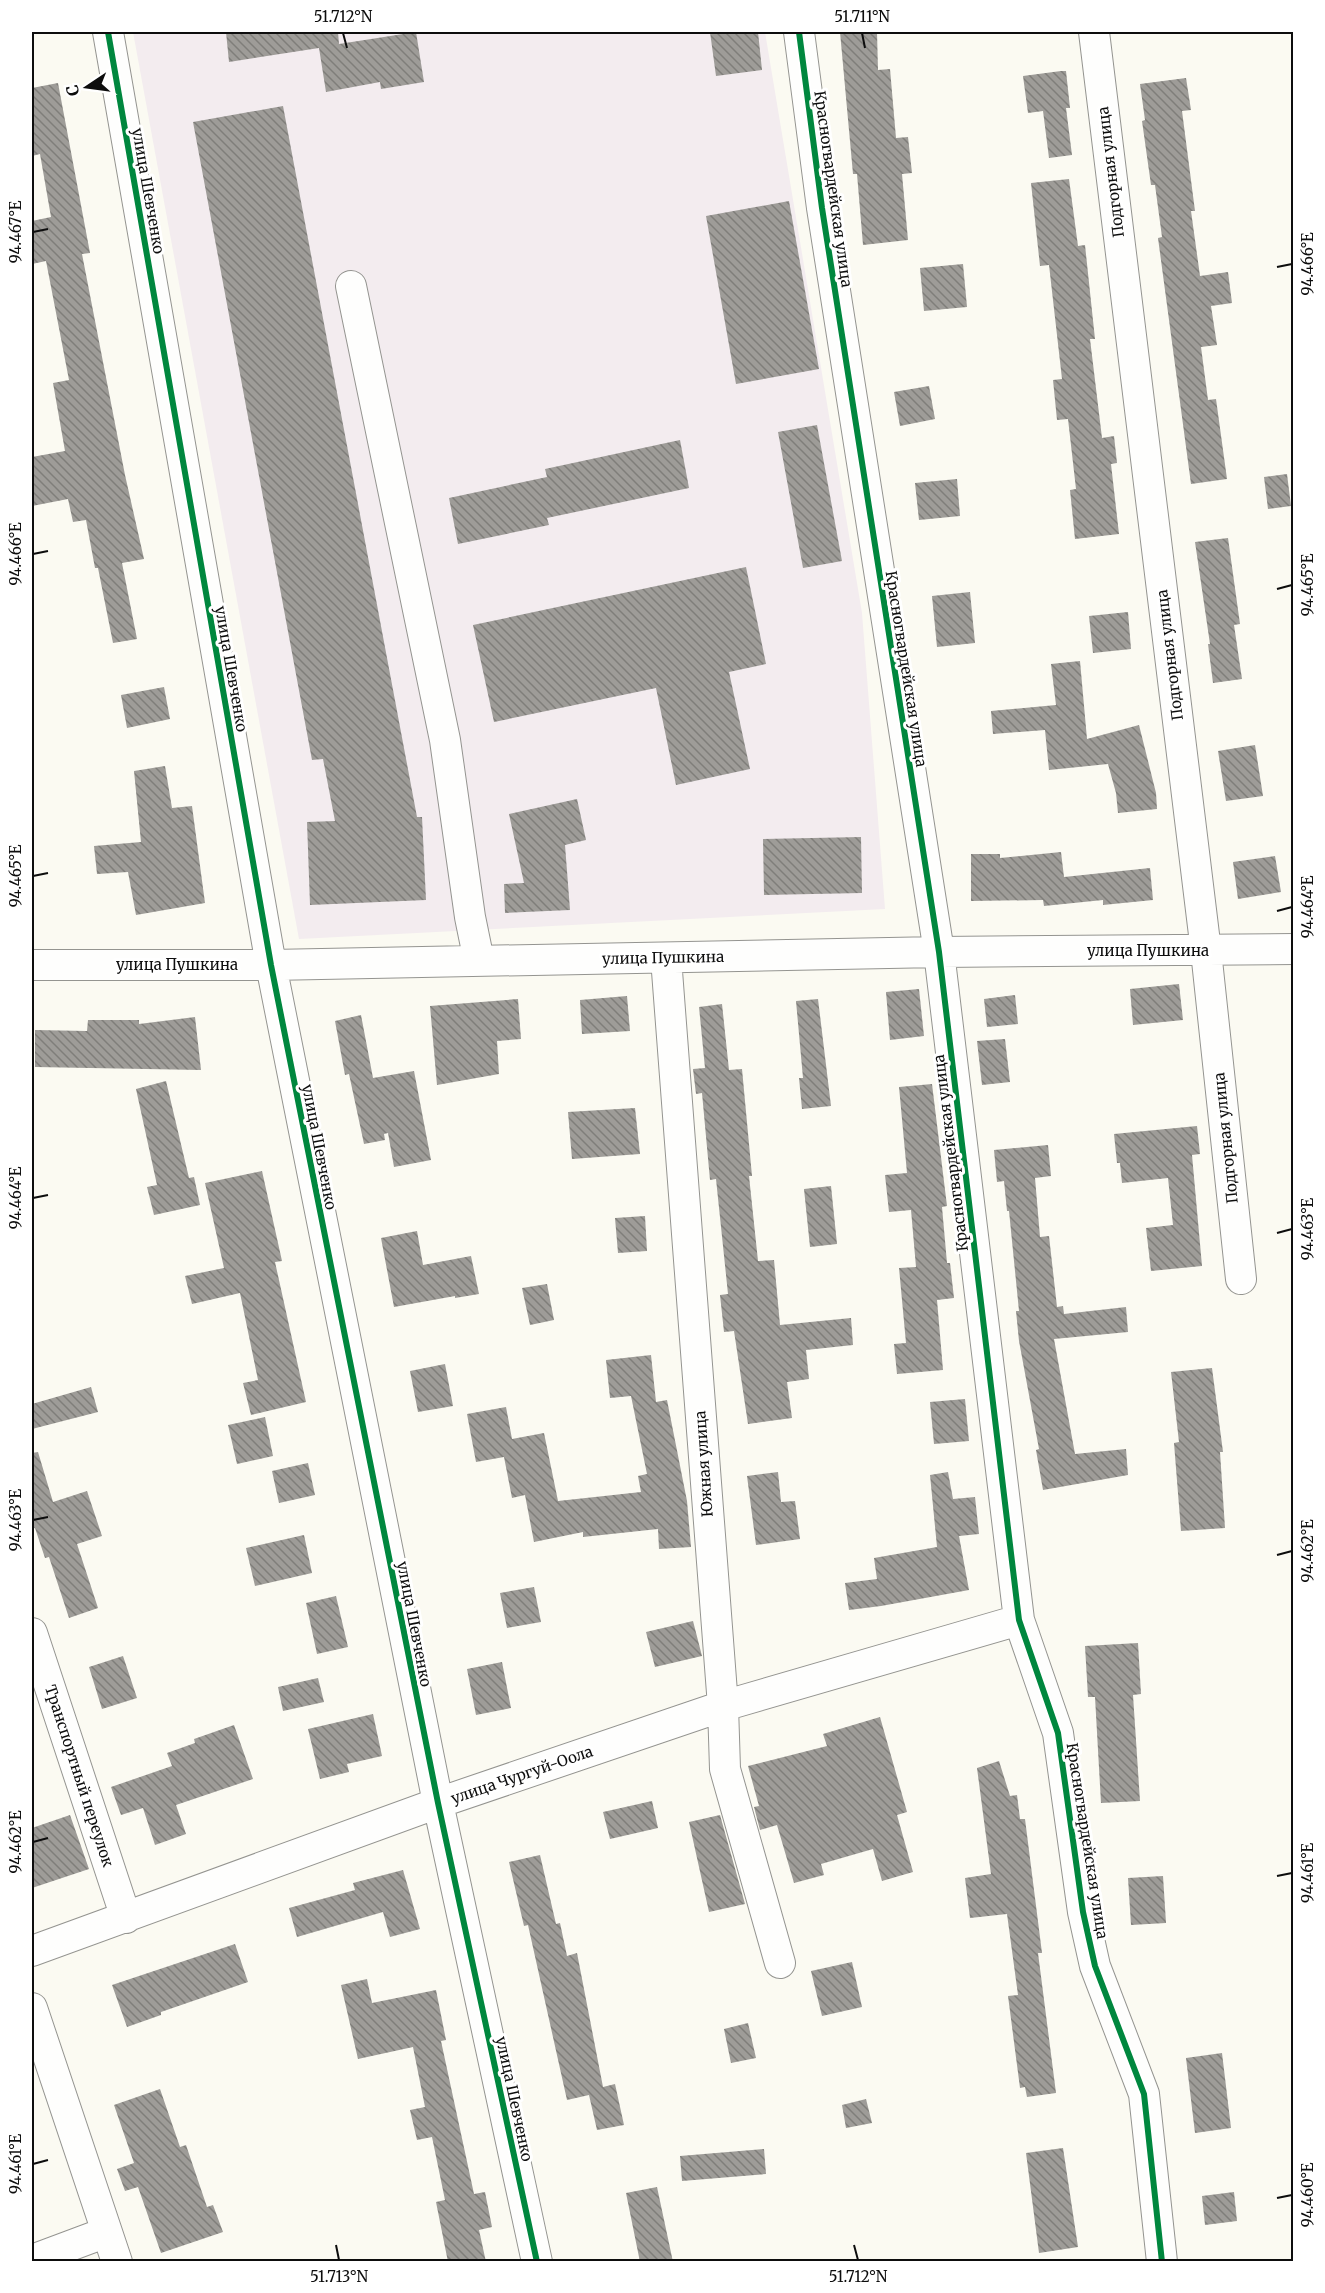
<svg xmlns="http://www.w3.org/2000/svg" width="1325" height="2293" font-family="Merriweather,serif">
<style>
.industrial{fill:#f3ecef}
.building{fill:url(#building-back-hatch)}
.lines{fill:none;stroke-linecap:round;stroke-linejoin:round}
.minor-casing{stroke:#949490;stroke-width:32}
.minor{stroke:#fefefd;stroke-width:30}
.cycleway-casing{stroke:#fff;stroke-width:10}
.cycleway{stroke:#00873e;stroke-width:6}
.ticks{fill:none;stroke:#0d0d0d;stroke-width:2}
.labels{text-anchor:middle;stroke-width:6;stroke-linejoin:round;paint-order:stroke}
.street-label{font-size:15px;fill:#0d0d0d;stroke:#fff}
.neatline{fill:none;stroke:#0d0d0d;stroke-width:2}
.ticks-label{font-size:15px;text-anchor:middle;fill:#0d0d0d}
</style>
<defs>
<pattern id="building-back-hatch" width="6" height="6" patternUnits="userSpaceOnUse" patternTransform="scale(1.5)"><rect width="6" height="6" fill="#9e9c98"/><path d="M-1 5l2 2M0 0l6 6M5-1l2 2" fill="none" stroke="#7f7e7a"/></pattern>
</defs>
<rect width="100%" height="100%" fill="#fbfaf2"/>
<path class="industrial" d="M133 32H765L862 613 885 909 299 939Z"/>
<path class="building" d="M226 32H338L339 44 416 32 424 82 381 89 380 82 326 92 319 48 229 62Z
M710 32H758L762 70 716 76Z
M840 32H877L878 70 890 69 896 138 908 137 912 173 902 174 908 240 863 245 857 174H853Z
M1061 71H1066L1070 108H1066L1072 155 1049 158 1043 111 1028 113 1023 76Z
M1186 78 1191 110 1182 111 1195 211H1191L1200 276 1228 272 1232 303 1211 306 1217 345 1201 347 1208 400 1216 399 1227 479 1191 484 1158 238 1162 237 1155 185H1151L1142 121 1145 120 1140 84Z
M58 83 90 253 82 254 125 475 144 559 122 563 137 639 113 643 98 568H95L86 520 73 522 68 499 32 506V457L65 451 53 383 69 380 46 261 32 264V221L51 217 40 154 32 156V88Z
M283 106 417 817H422L426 900 310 905 307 822 335 821 323 759 312 760 193 122Z
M1069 179 1078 246 1085 245 1095 339H1090L1102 438 1114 436 1117 463 1111 464 1119 534 1075 539 1070 490 1076 489 1068 419 1057 420 1053 380 1062 379 1049 265 1040 266 1031 183Z
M789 201 819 369 736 384 706 216Z
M963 264 967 307 924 311 920 268Z
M929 386 935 419 900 426 894 392Z
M817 425 842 561 803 568 778 432Z
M680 440 689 488 547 518 549 525 458 544 449 498 547 477 545 469Z
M1287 474 1291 506 1268 509 1264 477Z
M957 479 960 516 919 520 915 483Z
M1228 538 1240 624 1234 625 1242 679 1213 683 1208 644H1210L1195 542Z
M746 567 766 664 729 672 750 769 676 785 656 688 494 722 473 625Z
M970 592 975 643 937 647 932 596Z
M1128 612 1131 649 1093 653 1089 616Z
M1080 661 1087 739 1139 725 1156 793 1157 809 1118 813 1116 793 1108 764 1049 770 1045 730 993 734 991 711 1056 705 1051 664Z
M164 687 170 719 127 728 121 695Z
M1255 745 1263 796 1226 801 1218 751Z
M165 766 172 808 192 806 205 903 136 915 128 872 97 874 94 846 141 842 134 771Z
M577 799 586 840 565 845 570 910 505 913 504 884 524 883 509 814Z
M861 837 862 893 764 895 763 839Z
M1061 852 1064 877 1150 868 1153 900 1103 905V900L1044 906 1043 900 971 901V854H1000V858Z
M1275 856 1281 892 1238 899 1233 862Z
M1179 984 1183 1020 1133 1025 1130 989Z
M919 989 924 1036 890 1040 886 992Z
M1015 995 1018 1024 987 1027 984 999Z
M627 996 630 1031 582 1034 580 1000Z
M518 999 521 1039 497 1041 499 1074 437 1085 430 1006Z
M818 999 831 1106 802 1109 799 1078H803L796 1001Z
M722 1004 729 1070 742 1069 752 1176H749L758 1261 774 1260 780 1325 851 1318 853 1345 806 1350 809 1379 787 1382 792 1418 748 1424 734 1331 724 1332 720 1295 728 1294 716 1179 710 1180 702 1093 696 1094 693 1069 705 1068 699 1007Z
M361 1015 373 1078 414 1071 431 1160 394 1167 388 1133 384 1134 385 1140 364 1144 349 1074 345 1075 335 1021Z
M195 1017 201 1070 35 1067V1030L87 1031 88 1020H139V1024Z
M1005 1039 1010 1082 982 1085 977 1041Z
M166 1081 189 1178 194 1177 200 1205 154 1215 147 1187 157 1185 136 1089Z
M932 1084 947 1206 942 1207 947 1263H950L954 1298 937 1300 943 1370 897 1374 894 1344 906 1343 899 1268 916 1267 911 1210 889 1212 885 1175 907 1173 899 1087Z
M635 1108 640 1154 572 1159 568 1112Z
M1197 1126 1200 1154 1192 1155 1202 1266 1151 1271 1146 1228 1173 1225 1168 1178 1122 1183 1120 1163H1117L1114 1134Z
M1048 1145 1051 1176 1035 1178 1040 1237 1049 1236 1057 1307 1063 1306 1064 1314 1126 1307 1128 1332 1054 1339 1075 1454 1126 1449 1128 1475 1043 1490 1036 1450 1039 1449 1019 1341 1016 1311H1019L1009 1211H1007L1004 1181 997 1182 994 1150Z
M262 1171 282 1261 275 1262 306 1402 251 1415 243 1383 258 1380 240 1293 192 1304 185 1276 224 1268 205 1183Z
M831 1186 837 1244 810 1247 804 1189Z
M645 1216 647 1251 618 1253 615 1218Z
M417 1231 423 1265 471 1256 479 1294 455 1298V1296L394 1307 381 1238Z
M547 1284 554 1320 530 1325 522 1288Z
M651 1355 656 1402 667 1400 687 1501 691 1547 659 1549 658 1529 583 1537V1532L534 1542 525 1495 512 1498 504 1457 476 1462 467 1414 506 1407 512 1439 544 1433 558 1501 641 1492 638 1476 647 1474 631 1396 610 1398 606 1360Z
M445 1364 453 1406 418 1412 410 1371Z
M1212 1368 1223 1452H1220L1225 1528 1181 1531 1174 1443 1179 1442 1171 1372Z
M91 1387 98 1412 32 1429V1404Z
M965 1399 969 1441 934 1444 930 1402Z
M265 1417 273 1456 237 1464 228 1425Z
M38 1452 53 1502 87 1491 102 1536 77 1544 98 1608 69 1618 49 1557 45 1558 35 1528 32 1529V1453Z
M308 1463 315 1495 279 1503 272 1471Z
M778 1472 781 1502 795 1501 800 1539 756 1545 747 1476Z
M948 1472 953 1499 975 1497 979 1534 959 1536 969 1590 881 1606 849 1610 845 1583 877 1579 874 1558 937 1547 930 1475Z
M304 1535 312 1573 255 1586 246 1548Z
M534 1587 541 1622 507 1628 500 1593Z
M336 1596 348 1647 317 1654 306 1603Z
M693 1621 702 1656 655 1667 646 1632Z
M1138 1643 1141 1694 1133 1695 1140 1801 1101 1803 1095 1697H1088L1085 1646Z
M123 1656 137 1698 102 1709 89 1667Z
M502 1662 511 1708 476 1715 467 1669Z
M318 1678 324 1702 283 1711 278 1687Z
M373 1714 382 1756 347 1764 349 1772 320 1779 308 1729Z
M880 1717 907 1812 897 1815 913 1872 882 1881 873 1849 821 1864 824 1875 794 1883 777 1825 760 1830 754 1807 759 1806 748 1766 827 1746 823 1734Z
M234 1725 253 1779 176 1805 186 1834 155 1845 143 1808 121 1815 111 1787 172 1766 167 1753 195 1743 194 1739Z
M999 1761 1010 1796 1017 1795 1020 1819H1025L1042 1953H1038L1056 2093 1027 2097 1025 2087 1020 2088 1008 1996 1018 1995 1007 1914 970 1918 965 1878 991 1874 977 1768Z
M652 1801 658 1828 610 1839 603 1812Z
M70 1815 89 1869 32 1888V1828Z
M720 1815 745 1904 709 1912 689 1822Z
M540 1855 556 1924 560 1923 567 1956 577 1953 603 2087 615 2084 624 2125 597 2130 589 2095 567 2100 528 1925 524 1926 509 1862Z
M403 1870 420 1929 390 1937 383 1912 297 1937 289 1908 355 1890 353 1883Z
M1163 1876 1166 1923 1131 1925 1128 1878Z
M235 1944 248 1982 161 2012V2015L127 2027 112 1985Z
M852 1962 862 2007 822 2016 811 1971Z
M367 1979 372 2003 436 1990 446 2040 441 2041 474 2194 485 2192 492 2227 479 2230 486 2262H448L436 2202 445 2200 432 2137 417 2140 410 2110 425 2107 413 2047 358 2059 341 1985Z
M748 2023 756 2058 731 2063 724 2029Z
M1222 2053 1231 2128 1195 2133 1186 2058Z
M160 2089 180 2147 186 2145 207 2207 213 2205 223 2232 161 2253 138 2187 125 2191 117 2169 134 2163 114 2105Z
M866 2099 872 2123 846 2128 842 2105Z
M1063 2148 1078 2247 1039 2253 1026 2153Z
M764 2149 766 2174 682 2181 680 2156Z
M657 2187 673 2262H640L626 2193Z
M1234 2192 1237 2221 1205 2225 1202 2196Z"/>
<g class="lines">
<g class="minor-casing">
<path id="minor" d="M108 32 271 965 438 1803 537 2262
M799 32 822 208 939 952 1019 1620 1058 1733 1083 1912 1095 1966 1144 2094 1162 2262
M1094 32 1206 951 1241 1279
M351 286 445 740 470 917 479 961
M666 958 723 1706 725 1769 780 1963
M32 965H271L939 952 1294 949
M32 1633 126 1918
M32 1951 438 1803 723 1706 1019 1620
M32 2008 117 2262
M32 2260 107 2232"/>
</g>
<use href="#minor" class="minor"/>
<g class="cycleway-casing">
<path id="cycleway" d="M108 32 271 965 438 1803 537 2262
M799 32 822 208 939 952 1019 1620 1058 1733 1083 1912 1095 1966 1144 2094 1162 2262"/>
</g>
<use href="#cycleway" class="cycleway"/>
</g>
<path class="ticks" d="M343 33 347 48M862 33 865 48M33 232 48 229M1277 267 1292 264M33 554 48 551M1277 589 1292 585M33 876 48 873M1277 911 1292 907M33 1198 48 1195M1277 1233 1292 1229M33 1520 48 1517M1277 1555 1292 1551M33 1842 48 1838M1277 1876 1292 1873M33 2164 48 2160M1277 2198 1292 2195M336 2245 339 2260M854 2245 858 2260"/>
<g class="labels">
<g class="street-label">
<text transform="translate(1111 172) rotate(-97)" y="5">Подгорная улица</text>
<text transform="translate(833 189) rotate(82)" y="5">Красногвардейская улица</text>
<text transform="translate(148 191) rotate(80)" y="5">улица Шевченко</text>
<text transform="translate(1170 655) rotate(-97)" y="5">Подгорная улица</text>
<text transform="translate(231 669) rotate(80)" y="5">улица Шевченко</text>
<text transform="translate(906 669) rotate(81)" y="5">Красногвардейская улица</text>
<text x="1148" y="956">улица Пушкина</text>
<text transform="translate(663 958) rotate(-1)" y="5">улица Пушкина</text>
<text x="177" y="970">улица Пушкина</text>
<text transform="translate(1226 1138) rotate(-96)" y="5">Подгорная улица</text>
<text transform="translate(319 1147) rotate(79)" y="5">улица Шевченко</text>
<text transform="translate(951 1153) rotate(-97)" y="5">Красногвардейская улица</text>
<text transform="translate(704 1464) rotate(-94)" y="5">Южная улица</text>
<text transform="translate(414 1624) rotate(79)" y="5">улица Шевченко</text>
<text transform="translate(522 1775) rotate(-19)" y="5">улица Чургуй-Оола</text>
<text transform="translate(79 1776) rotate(72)" y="5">Транспортный переулок</text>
<text transform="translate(1087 1841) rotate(81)" y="5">Красногвардейская улица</text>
<text transform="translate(514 2099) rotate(78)" y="5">улица Шевченко</text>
</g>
</g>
<rect width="1325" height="2293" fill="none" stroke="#ffffff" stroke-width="66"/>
<g transform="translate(87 87) rotate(257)" stroke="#ffffff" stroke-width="4.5" paint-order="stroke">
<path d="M0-4.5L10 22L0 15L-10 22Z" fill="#0d0d0d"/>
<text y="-9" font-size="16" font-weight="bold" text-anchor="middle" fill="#0d0d0d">С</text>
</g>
<rect x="33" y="33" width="1259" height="2227" class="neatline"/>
<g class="ticks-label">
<text x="343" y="22">51.712°N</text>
<text x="862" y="22">51.711°N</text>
<text transform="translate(16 232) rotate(-90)" y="5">94.467°E</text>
<text transform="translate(1308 264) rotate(-90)" y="5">94.466°E</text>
<text transform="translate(16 554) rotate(-90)" y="5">94.466°E</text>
<text transform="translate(1308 585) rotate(-90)" y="5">94.465°E</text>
<text transform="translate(16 876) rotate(-90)" y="5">94.465°E</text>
<text transform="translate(1308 907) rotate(-90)" y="5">94.464°E</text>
<text transform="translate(16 1198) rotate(-90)" y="5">94.464°E</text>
<text transform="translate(1308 1229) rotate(-90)" y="5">94.463°E</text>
<text transform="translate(16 1520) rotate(-90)" y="5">94.463°E</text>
<text transform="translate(1308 1551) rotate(-90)" y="5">94.462°E</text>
<text transform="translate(16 1842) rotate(-90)" y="5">94.462°E</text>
<text transform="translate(1308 1873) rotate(-90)" y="5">94.461°E</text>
<text transform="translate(16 2164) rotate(-90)" y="5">94.461°E</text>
<text transform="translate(1308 2195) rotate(-90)" y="5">94.460°E</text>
<text x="339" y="2282">51.713°N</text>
<text x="858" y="2282">51.712°N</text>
</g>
</svg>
